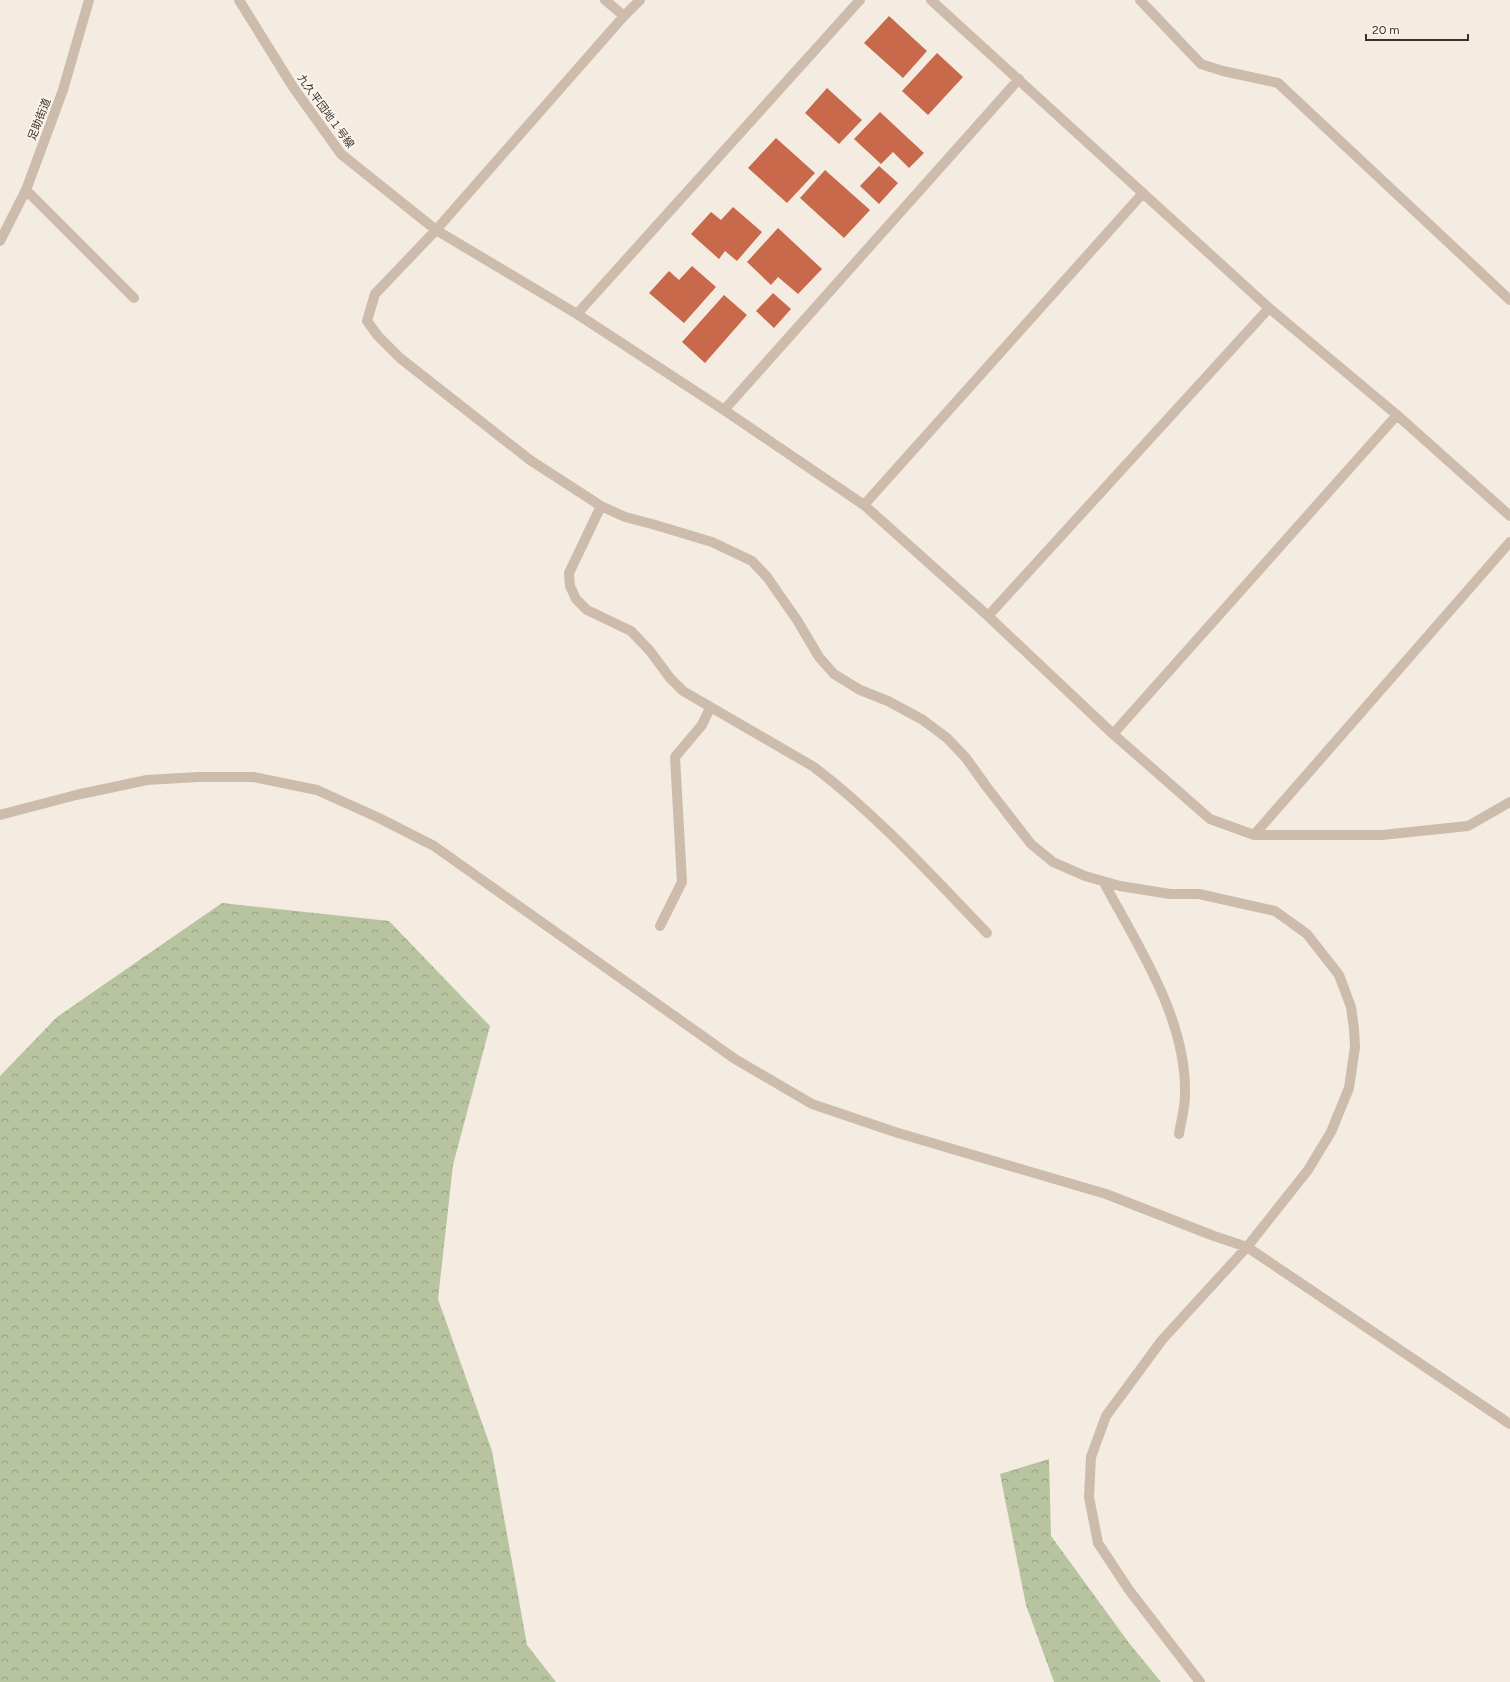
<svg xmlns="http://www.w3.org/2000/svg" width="1510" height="1682" font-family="Figtree,'Noto Sans JP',sans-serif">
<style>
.forest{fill:url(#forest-crowns)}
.building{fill:#c8694b}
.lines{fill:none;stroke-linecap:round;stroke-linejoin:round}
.minor{stroke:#cdbbac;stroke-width:10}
.labels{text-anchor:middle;stroke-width:4;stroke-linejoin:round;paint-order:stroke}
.street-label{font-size:11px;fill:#3b302b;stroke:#fbf5ee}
</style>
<defs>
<pattern id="forest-crowns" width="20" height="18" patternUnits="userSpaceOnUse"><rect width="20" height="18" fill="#b8c4a0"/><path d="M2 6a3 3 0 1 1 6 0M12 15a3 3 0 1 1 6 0" fill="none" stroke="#97a083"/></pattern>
</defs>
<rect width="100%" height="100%" fill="#f4ebe1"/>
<path class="forest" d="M222 903 389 921 490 1026 453 1165 438 1299 492 1451 527 1645 556 1682H0V1076L57 1017Z
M1049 1459 1051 1536 1129 1643 1161 1682H1054L1026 1605 1000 1474Z"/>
<path class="building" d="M889 16 927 51 903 78 864 43Z
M937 53 963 77 928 115 902 91Z
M827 88 862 120 839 144 805 113Z
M880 112 924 153 909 168 893 152 881 164 854 139Z
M776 138 815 173 787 203 748 168Z
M879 166 898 183 879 204 860 186Z
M825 170 870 210 844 238 800 198Z
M733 207 762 232 737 261 725 251 719 259 691 234 711 212 721 220Z
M778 228 822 269 798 294 778 277 771 285 747 262Z
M692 266 716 287 684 323 649 293 669 271 679 280Z
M773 293 791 309 774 328 756 311Z
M724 295 747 315 705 363 682 342Z"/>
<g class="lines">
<path class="minor" d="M239 0 293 87 341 154 436 230 577 314 724 410 864 505 988 616 1113 734 1210 819 1254 835H1382L1468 826 1510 802
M605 0 624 16
M640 0 624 16 436 230 375 294 367 321 378 336 400 358 530 460 601 506 625 517 652 524 712 542 752 561 767 577 797 620 819 657 834 674 860 690 888 701 923 720 947 738 966 758 986 786 1031 844 1053 862 1085 876 1120 886 1170 894H1199L1275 911 1307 934 1339 975 1351 1007 1354 1029 1355 1047 1349 1088 1331 1132 1308 1170 1247 1247 1162 1340 1106 1416 1091 1457 1089 1497 1098 1543 1129 1590 1200 1682
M931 0 1269 308 1397 415 1510 516
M1140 0 1201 64 1223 71 1278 83 1510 300
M26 190 134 298
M0 241 26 190 63 90 89 0
M577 314 860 0
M724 410 1019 79
M864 505 1143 193
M601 506 569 573 570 586 576 599 587 610 631 631 650 651 670 678 683 691 814 767C878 816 932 876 987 933
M988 616 1269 308
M1113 734 1397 415
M0 815 76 795 147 780 198 777H253L317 790 379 818 434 846 735 1059 812 1104 898 1133 1106 1194 1214 1236 1247 1247 1510 1424
M1254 835 1510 542
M1103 881C1138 946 1187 1019 1185 1095 1185 1108 1181 1121 1179 1134
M660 926 682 882 675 757 702 725 710 708"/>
</g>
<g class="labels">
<g class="street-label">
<text transform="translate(326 111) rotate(54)" y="4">九久平団地１号線</text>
<text transform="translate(39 119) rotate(-69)" y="4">足助街道</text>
</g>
</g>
<path d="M1366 34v6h102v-6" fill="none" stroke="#3b302b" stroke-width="2"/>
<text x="1372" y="34" font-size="12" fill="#3b302b" stroke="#fbf5ee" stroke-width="3" paint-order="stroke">20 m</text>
</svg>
